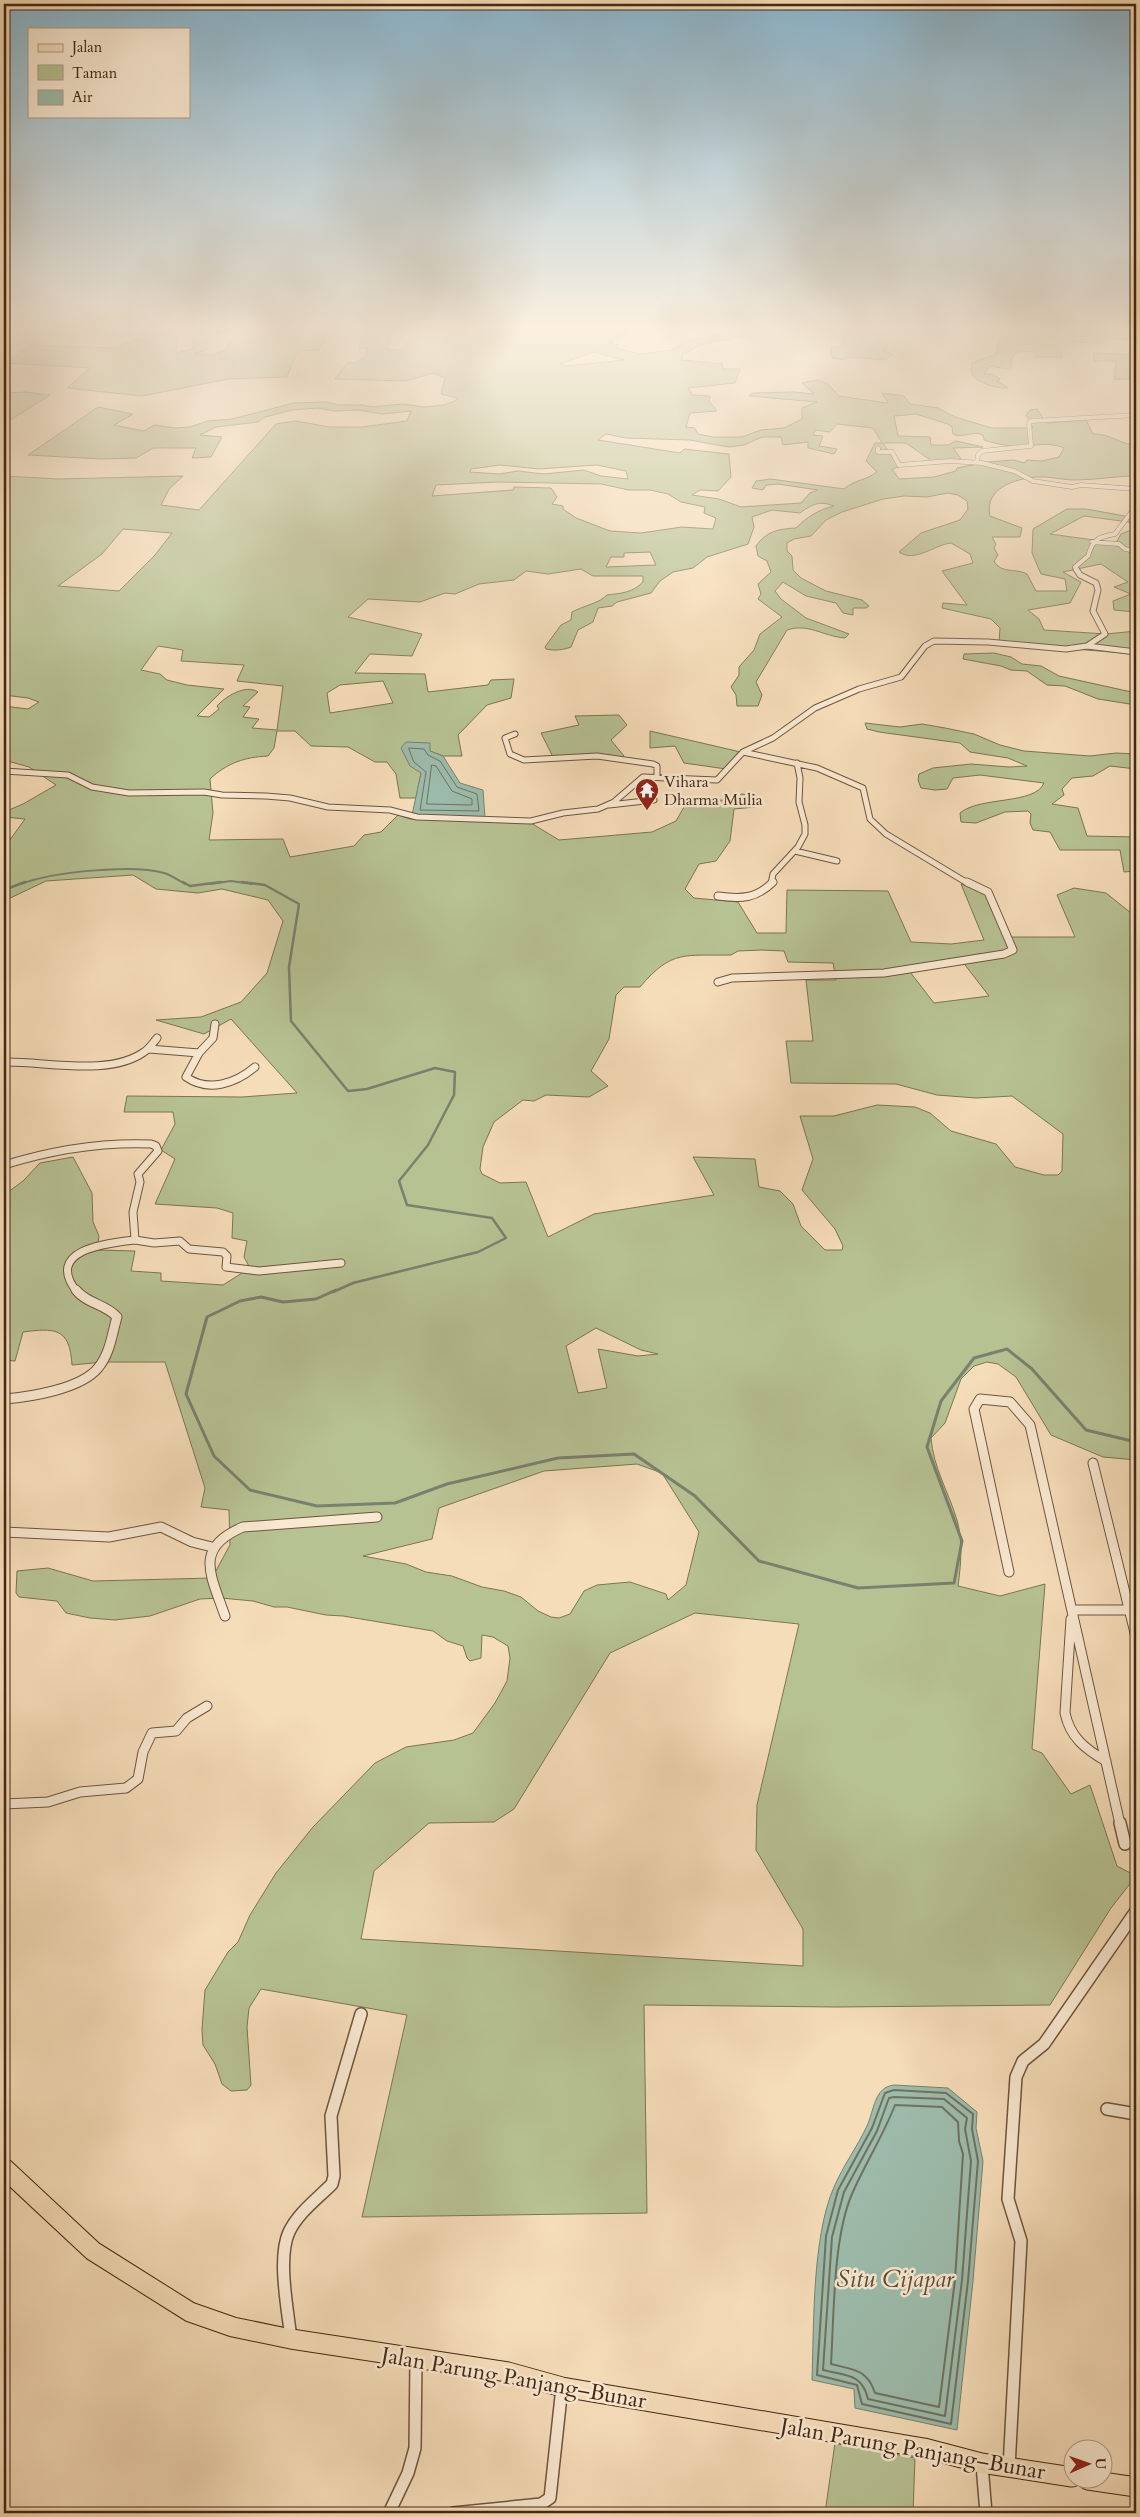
<svg xmlns="http://www.w3.org/2000/svg" width="1140" height="2517" font-family="Cardo,serif">
<style>
.green{fill:#b7c293;stroke:#7c7554;fill-rule:evenodd}
.water{fill:#9dbcac;stroke:#79816f}
.lines{fill:none;stroke-linecap:round;stroke-linejoin:round}
.shore-far1{stroke:#707260;stroke-width:1}
.shore{stroke:#707260;stroke-width:2}
.stream-far2{stroke:#79816f;stroke-width:2}
.stream-far1{stroke:#79816f;stroke-width:2.5}
.stream{stroke:#79816f;stroke-width:3}
.street-far4-casing{stroke:#6f553d;stroke-width:5}
.street-far3-casing{stroke:#6f553d;stroke-width:7}
.street-far2-casing{stroke:#6f553d;stroke-width:9}
.street-far1-casing{stroke:#6f553d;stroke-width:11}
.street-casing{stroke:#6f553d;stroke-width:14}
.primary-casing{stroke:#422814;stroke-width:21}
.street-far4{stroke:#f9e9d2;stroke-width:4}
.street-far3{stroke:#f9e9d2;stroke-width:5}
.street-far2{stroke:#f9e9d2;stroke-width:7}
.street-far1{stroke:#f9e9d2;stroke-width:9}
.street{stroke:#f9e9d2;stroke-width:11}
.primary{stroke:#f6ddb9;stroke-width:19}
.labels{text-anchor:middle;stroke-width:5;stroke-linejoin:round;paint-order:stroke}
.far-poi-label{font-size:16px;fill:#422814;stroke:#f9e9d2;text-anchor:start}
.near-street-label{font-size:22px;fill:#422814;stroke:#f9e9d2}
.near-water-label{font-size:24px;font-style:italic;fill:#594d3a;stroke:#f9e9d2}
</style>
<rect width="100%" height="100%" fill="#f6ddb9"/>
<filter id="stains"><feTurbulence type="fractalNoise" baseFrequency=".004" numOctaves="4"/><feColorMatrix values="0 0 0 0 .2 0 0 0 0 .09 0 0 0 0 .02 0 0 0 .5 -.17"/></filter>
<radialGradient id="worn" r=".72"><stop offset=".6" stop-color="#630" stop-opacity="0"/><stop offset="1" stop-color="#630" stop-opacity=".3"/></radialGradient>
<path class="green" d="M143 330H177V353L195 348 193 339 200 332 231 330 207 337V350L194 354 211 355 225 351 237 330H328L319 350 297 351 287 377 228 379 142 396 67 388 90 368 5 363 32 345 115 348 140 338Z
M364 330H396L389 335 390 339 386 349 389 350H403L414 330H629L628 333 609 343 618 345 616 348 639 354 672 350 686 341 723 334 729 330H758L731 340 716 341 698 346 682 355V360L722 364 723 369H740L735 383 688 388 692 395 710 396 709 401 717 411 690 413 686 427 695 428 698 434 713 437H742L761 430 784 428 802 419V408L817 402 749 396 752 393 794 392 814 394 802 383 818 380 828 384 839 396 887 403 888 402 882 393 904 396 910 404 938 408 955 417 992 428H1033L1026 415 1030 410 1037 409 1046 423 1086 420 1093 434C1109 433 1121 445 1136 445V476C1116 476 1095 480 1075 480 1062 480 1049 476 1036 477 1015 479 984 488 990 516L1022 528 1020 537H992L996 544 994 548 998 555 994 561C1001 574 1016 568 1027 574L1036 591H1067L1065 579 1041 574 1032 553 1033 529 1067 509H1086L1136 518V523L1084 516 1050 534 1116 543 1121 534 1136 528V612L1114 610 1113 601 1131 594 1114 587 1128 582 1101 564 1063 572 1081 582 1070 603 1028 610 1039 619 1044 630 1106 634 1136 631V654L999 643 1000 628 991 619 942 608 943 603 967 605 942 571 973 563 970 554 951 543C934 545 915 563 899 552L921 533 960 520 968 509 967 501 958 495 948 493 927 497 904 496 883 499 842 512 826 520 811 536 794 539 787 543V551L792 556 793 570 801 578 826 591 862 600 869 606 866 608H853V615L843 613 836 603 806 596 783 582 775 591 781 599 806 618 849 634 845 638C822 636 809 623 787 630L756 682 762 695 758 706H737L736 695 731 687 739 675V667L754 650 760 634 782 617 758 599 761 594 758 584 771 572 767 561 758 556 756 546C767 531 778 529 796 528 807 517 818 510 834 506 819 500 811 505 800 513L772 510 752 517 754 527 748 544 707 557 693 568 673 572 660 581 651 593 617 602 612 606 598 608 593 622 578 630 571 647C563 650 554 651 546 649L545 647 561 625 571 620 572 612C583 606 600 603 607 595 622 593 632 593 643 582V576H593L581 569 548 574 526 571 514 580 479 584 455 594 445 593 420 602 368 599 348 617 422 634 412 656 370 654 355 673 425 674 428 692 488 685 491 680 514 679 511 698 487 705 458 735 462 756H443L430 751 421 773 416 798H400L396 774 387 762H375L348 747 311 746 295 731H277L274 748 268 756C245 757 227 763 210 779L213 813 209 840 283 839 290 857 354 846 364 835 381 832 398 815 410 819 531 823 559 840 652 832 676 821 684 807H715L718 800 740 801 741 794 756 795 755 807 734 809 730 841 716 861 699 864 685 889 694 898 738 902 757 933H786L787 890 888 891 911 942 951 944 984 940 961 884 986 892 1009 937H1075L1057 895 1074 888 1106 893 1136 917V1460L1103 1457 1051 1435 1016 1377 998 1364 987 1362 974 1366 961 1379 945 1423 931 1438C933 1467 949 1493 957 1520 963 1542 961 1564 958 1586L1000 1596 1045 1584 1032 1749 1042 1753 1071 1794 1090 1785 1117 1866 1136 1876 1111 1908 1050 2005 838 2007 644 2005 647 2213 362 2217 407 2015 261 1989 249 2008 247 2027 251 2085 247 2090 231 2091 222 2084 215 2064 203 2045 202 2029 205 1990 228 1952 238 1942 250 1915 276 1873 313 1827 375 1763 406 1747 454 1740 473 1733 495 1703 507 1681 510 1658 508 1646 493 1637 482 1635 481 1658 470 1661 467 1658 463 1646 447 1641 433 1631 343 1616 326 1615 287 1607H274L253 1601 221 1598 200 1599 150 1616 115 1620 90 1618 66 1613 57 1601 19 1597 16 1593 17 1571 48 1568 93 1581 212 1578 230 1545 229 1510 201 1507 205 1488 165 1362H104L72 1365C70 1327 54 1328 23 1332L15 1361 4 1360V1195L23 1181 40 1163 73 1157 92 1193 93 1222 99 1236 97 1250 135 1251 131 1271 161 1273V1281L223 1285 250 1268 244 1257 247 1241 232 1238 233 1213 217 1208 155 1204 175 1159 161 1150 175 1124 173 1112H124L127 1096 242 1097 297 1093 231 1019 204 1034 156 1020 201 1017 241 1002 267 973 283 921 268 900 222 889 198 893 156 889 133 875 46 881 4 901V848L25 819 4 817V812L23 804 56 785 29 767 4 760V730L8 725 4 720V706L28 709 39 702 28 698 4 695V476L59 479 183 476 169 489 161 505 199 510 276 424 295 421 330 427H362L407 421 411 411 382 414 359 410 334 411 318 408 292 410 265 417 258 422 216 427 200 435 222 437 211 457 192 458 196 448H153L136 458 101 459 28 455 98 407 133 414 114 425 144 431 154 425 175 428 190 427 208 421 232 419 294 403 327 402 338 405H362L372 407 402 404 425 407 444 405 455 401 458 398 441 394 445 378 434 373 405 381 335 379 347 363H354L365 358 368 349 359 348ZM594 352 624 360 566 366 560 364ZM916 414 948 424 952 427 953 434C964 439 972 430 983 435L984 440C995 444 1013 447 1024 446 1037 445 1051 442 1064 448L1059 457 1042 461 1027 460 1024 463 1014 460 988 462 957 468 956 471 934 477 899 479 892 469 899 467 883 443H906L932 461 961 459 953 448 983 447 956 441 948 445H931L930 437 898 436 894 416ZM837 424 873 428 882 443H875L866 461 877 472C863 482 858 478 844 489L771 479 756 481 752 488 763 490 766 485 778 484 818 490 810 493 801 503 741 507 719 499 692 495 700 490 718 491 731 477 729 454 684 449 680 453 598 440 606 434 626 438 690 440 729 447 744 445 762 437H781L783 445 808 442V448L834 454 837 449 819 446 823 436 813 435 815 430 830 432ZM500 465 539 469 597 465 626 471 628 479 601 476 584 470 544 474 518 471 499 474 470 472 471 469ZM498 482 601 484 629 490H650L668 494 681 502 705 507 704 513 716 518 713 529 682 527 641 533 610 531 576 518 563 509V506L552 504 557 497 551 488 514 487 513 490 432 496 436 485ZM123 529 172 533 155 555 119 591 58 586 102 554ZM650 552 656 565 606 567 611 557H624V553ZM158 646 183 650 181 661 244 665 237 681 283 686 277 730 252 728 259 719 243 717 250 707 243 706 258 692C246 684 226 696 217 706L219 709 209 717 197 716 224 689 187 685 167 680 160 674 141 670ZM383 681 393 703 330 713 327 693 340 685ZM762 950 784 951 788 962 833 963 836 980H806L813 1041H786L791 1083 896 1084 937 1095 976 1098 1012 1096 1063 1134 1062 1171 1058 1175H1044L1015 1167 996 1144 951 1131 930 1113 915 1107 877 1105 834 1116H800L813 1159 802 1190 835 1229 843 1246 842 1250H825L801 1226 793 1204 780 1191 759 1187 755 1159 693 1157 714 1195 594 1214 548 1237 526 1182 500 1183 482 1174 480 1169 483 1147 494 1122 523 1100 534 1101 546 1095 589 1097 608 1086 591 1071 609 1039 616 995 624 987H640C672 949 685 956 731 955L738 951ZM962 961 989 996 934 1003 910 972ZM596 1328 641 1350 658 1354 638 1356 598 1349 607 1388 578 1393 566 1346ZM637 1464 662 1473 699 1532 686 1585 668 1600 666 1594 630 1582 597 1585 584 1591 570 1614 559 1618 551 1617 538 1611 521 1597 504 1591 482 1587 452 1576 426 1572 406 1564 363 1556 432 1539 439 1508 544 1471ZM695 1613 799 1624 757 1805 756 1850 803 1929V1966L361 1939 374 1871 429 1823 494 1822 514 1809 610 1653Z
M845 330C855 330 870 327 878 332 883 336 882 342 888 345L884 351 892 354 885 360 847 357 845 360 832 358 831 348 841 346Z
M1013 330H1038L1025 336H1058L1062 357H1035L1036 351 1017 352 1011 359V367L1007 369 990 366 984 374H992L1000 379 997 381 1008 388C999 389 973 383 971 371 971 368 973 366 972 363L996 354 999 338 1011 335Z
M1073 330H1136V340L1104 338V343L1072 342Z
M1094 353 1136 355V363H1134L1129 379H1114L1116 361H1094Z
M4 390 8 391 7 393 26 392 50 395 4 424Z
M994 653 1011 657 1022 664 1041 666 1059 676 1136 693V705L1098 699 1065 686 1047 685 1027 671 1011 670 1001 666 963 659 964 654Z
M619 715 627 725 611 740 624 756 620 761 592 755 553 757 541 733 579 725 575 716Z
M865 723 900 727 922 724 945 728 974 734 1000 745 1024 751 1090 756 1116 753 1136 754V769L1110 766 1093 776 1072 778 1062 789 1064 795 1052 804 1078 808 1087 836 1136 837V871L1124 872 1120 850H1060L1050 832 1033 830 1030 823 1031 814 1028 811 1005 812 976 823 961 822 960 813C980 796 1035 805 1044 783L980 775 953 778 947 789 935 790 921 788 918 780 919 774 933 768 971 764 1009 767 1027 766 1008 758 970 752 960 743 879 732 867 729Z
M650 731 745 753 726 769 684 763 675 746 650 748Z
M835 2443 915 2458 913 2513H825Z"/>
<path class="water" d="M406 742 430 743V751L443 756 460 783 483 790 485 818 412 815 421 773 410 766 401 748Z
M894 2085 948 2088 977 2112 976 2128 983 2161 973 2281 957 2430 855 2408 854 2389 812 2380C814 2325 812 2237 834 2187 843 2166 857 2147 867 2126 874 2111 874 2087 894 2085Z"/>
<g class="lines">
<path class="shore-far1" d="M409 748 424 749 428 755 440 761 457 787 477 794 479 811 420 810 426 772 414 762Z
M432 765 436 766 452 791 472 799V805L427 804Z"/>
<path class="shore" d="M894 2090 946 2093 973 2114 972 2129 978 2161 968 2281 951 2424 862 2404 857 2385 817 2375 826 2236 838 2190 872 2128 885 2093Z
M894 2097 944 2099 967 2118 965 2129 971 2161 962 2280 945 2416 868 2399C862 2373 846 2376 823 2370L832 2237 844 2192 877 2131 889 2098Z
M895 2105 942 2107 958 2122 959 2141 963 2154 955 2280 939 2407 875 2393C867 2369 854 2370 831 2364 834 2316 833 2237 852 2194 865 2164 883 2136 895 2105Z"/>
<path class="stream-far2" d="M21 884C52 872 132 864 164 873 171 875 178 880 185 884
M210 884 231 881 252 884"/>
<path class="stream-far1" d="M183 882 190 886 221 882
M242 882 265 885 299 904 289 967 291 1021 348 1091 367 1089 435 1068 455 1072 454 1095 428 1145 399 1181 407 1205 492 1218 506 1238 478 1252 353 1283 333 1292
M4 890 25 882"/>
<path class="stream" d="M336 1290 316 1299 283 1302 261 1297 240 1301 207 1317 186 1394 214 1456 250 1490 317 1506 395 1503 447 1484 558 1458 634 1454 695 1496 759 1561 858 1588 954 1583 962 1541 927 1447 941 1401 974 1358 1007 1349 1032 1369 1086 1430 1136 1442"/>
<g class="street-far4-casing">
<path id="street-far4" d="M878 448V452H892L899 465 950 461 982 463 1014 471 1033 481 1072 487 1081 485 1136 489
M977 462 978 455 982 451 1031 446 1029 423 1031 421 1136 415
M1092 542 1119 544 1125 549 1136 551
M1077 570 1075 567 1088 556C1093 539 1098 537 1115 534L1136 506"/>
</g>
<g class="street-far3-casing">
<path id="street-far3" d="M1076 569 1080 575 1096 583 1098 590 1093 611 1105 634 1087 646
M515 734 505 738 510 754 524 760 597 756 653 764 657 766V776
M743 752 817 768 863 788 870 819 886 834 969 884
M4 771 68 775 92 787 129 793 204 792 222 795 266 796 290 798 328 807 390 810 417 817 531 821 563 813 598 809 614 802 643 777 717 780 743 752 773 738 815 708 859 689 901 677 925 646 934 641 988 642 1066 649 1087 646 1136 652
M609 805 654 800
M795 851 837 861
M771 884 773 874 798 847 805 834V825L799 802 800 778 797 763"/>
</g>
<g class="street-far2-casing">
<path id="street-far2" d="M718 896C741 899 756 899 773 882
M718 982 732 978 884 973 1004 954 1013 950 988 892 967 882
M149 1049 199 1053 186 1077C209 1093 236 1083 255 1067
M199 1053 213 1038 215 1024
M4 1062C45 1061 109 1077 144 1052 149 1049 153 1043 157 1038
M4 1165C52 1150 100 1142 151 1144L156 1146 158 1151 138 1174 140 1182 133 1212 135 1240 154 1243 180 1241 189 1249 223 1252 227 1256 226 1267 259 1271 341 1263
M77 1292C43 1249 109 1243 135 1240"/>
</g>
<g class="street-far1-casing">
<path id="street-far1" d="M4 1399C30 1397 81 1389 98 1368 110 1354 112 1334 117 1317 106 1304 87 1304 76 1290
M1093 1463 1136 1637
M4 1532 109 1537 161 1527 192 1542 212 1547
M1009 1572 974 1409 980 1399 1010 1402 1030 1425 1120 1824
M1072 1610H1136
M225 1616C211 1575 193 1548 243 1527L377 1517
M1071 1619 1065 1713C1070 1737 1085 1749 1106 1761
M4 1804 48 1802 80 1792 126 1788 138 1779 143 1752 152 1733 176 1731 187 1718 207 1706"/>
</g>
<g class="street-casing">
<path id="street" d="M1120 1823 1125 1844
M1107 2109 1136 2114
M291 2339C288 2311 277 2258 289 2232 298 2213 317 2199 332 2184L334 2176 331 2116 361 2014
M982 2465 986 2513
M1009 2468 1021 2241 1008 2199 1016 2077 1023 2061 1044 2044 1136 1911
M389 2513 408 2473 415 2448 416 2358
M453 2513 541 2504 550 2498 562 2387"/>
</g>
<g class="primary-casing">
<path id="primary" d="M4 2168 93 2251 190 2312 233 2327 291 2339 508 2372 562 2387 924 2448 981 2463 1072 2477
M1088 2480 1136 2487"/>
</g>
<use href="#street-far4" class="street-far4"/>
<use href="#street-far3" class="street-far3"/>
<use href="#street-far2" class="street-far2"/>
<use href="#street-far1" class="street-far1"/>
<use href="#street" class="street"/>
<use href="#primary" class="primary"/>
</g>
<linearGradient id="sky" x2="0" y2="1"><stop stop-color="#8ab7d0"/><stop offset="0.48" stop-color="#fbf0e0"/><stop offset="1" stop-color="#fbf0e0" stop-opacity="0"/></linearGradient>
<rect width="1140" height="682" fill="url(#sky)"/>
<defs>
<g id="temple-pin" transform="scale(1.25)"><path d="M0 17L-7.5 6A9.5 9.5 0 1 1 7.5 6Z" fill="#8f2418" stroke="#f9e9d2"/><path d="M0-6L5-2H3V0L6.5 2.5H4V6H1.5V3h-3V6H-4V2.5H-6.5L-3 0V-2H-5Z" fill="#fff"/></g>
</defs>
<g fill-rule="evenodd">
<use href="#temple-pin" x="647" y="790"/>
</g>
<g class="labels">
<g class="far-poi-label">
<text x="664" y="787">Vihara<tspan x="664" dy="18">Dharma Mulia</tspan></text>
</g>
<g class="near-street-label">
<text transform="translate(514 2377) rotate(10)" y="8">Jalan Parung Panjang–Bunar</text>
<text transform="translate(913 2448) rotate(10)" y="8">Jalan Parung Panjang–Bunar</text>
</g>
<g class="near-water-label">
<text x="895" y="2287">Situ Cijapar</text>
</g>
</g>
<rect width="1140" height="2517" fill="none" stroke="#f6ddb9" stroke-width="20"/>
<rect x="5" y="5" width="1130" height="2507" fill="none" stroke="#422814" stroke-width="2.5"/>
<rect x="10" y="10" width="1120" height="2497" fill="none" stroke="#422814"/>
<rect x="28" y="28" width="162" height="90" fill="#f9e9d2" stroke="#b09c86"/>
<rect x="38" y="44" width="25" height="8" fill="#f6ddb9" stroke="#b09c86"/>
<text x="72" y="52" font-size="15" fill="#422814">Jalan</text>
<rect x="38" y="65" width="25" height="15" fill="#b7c293" stroke="#b09c86"/>
<text x="72" y="78" font-size="15" fill="#422814">Taman</text>
<rect x="38" y="90" width="25" height="15" fill="#9dbcac" stroke="#b09c86"/>
<text x="72" y="102" font-size="15" fill="#422814">Air</text>
<g transform="translate(1088 2464) rotate(88)"><circle r="24" fill="#f9e9d2" stroke="#b09c86"/>
<path d="M0-4L9 19L0 12L-9 19Z" fill="#8f2418"/>
<text y="-8" font-size="14" font-weight="bold" text-anchor="middle" fill="#422814">U</text>
</g>
<rect width="100%" height="100%" filter="url(#stains)"/>
<rect width="100%" height="100%" fill="url(#worn)"/>
</svg>
